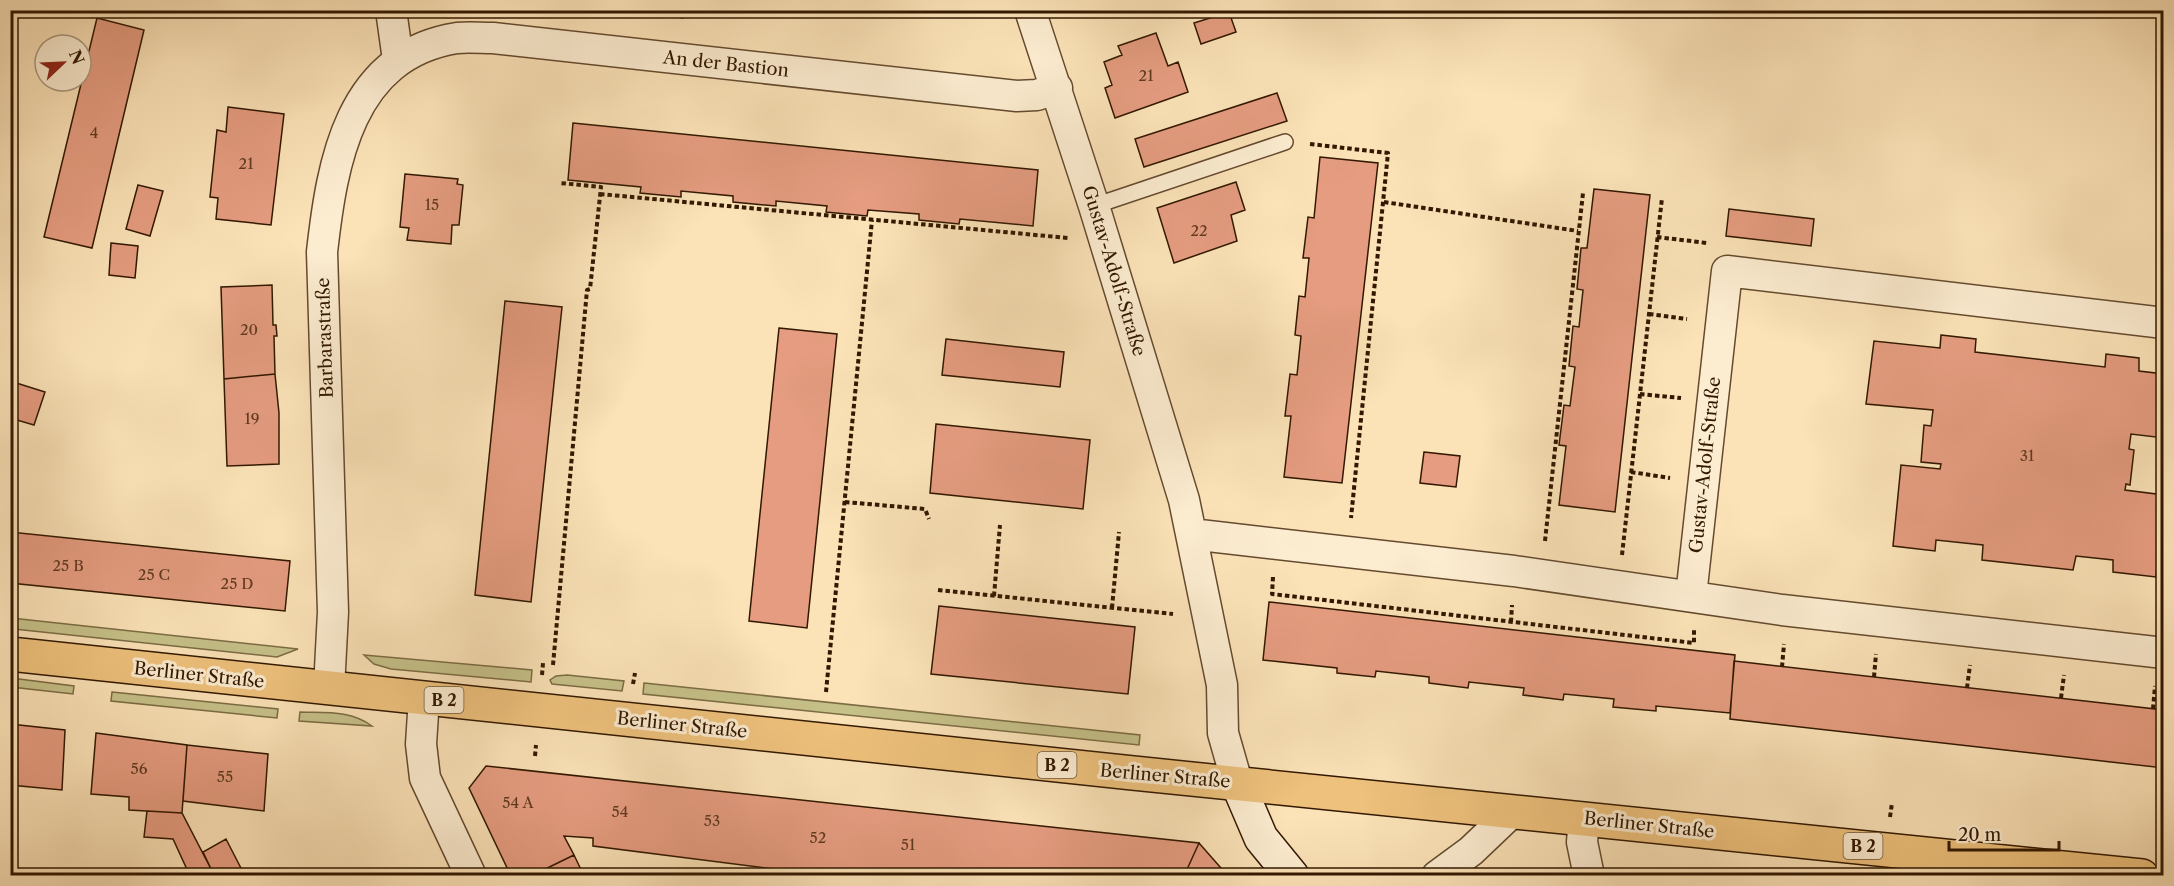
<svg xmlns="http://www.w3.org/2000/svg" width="2174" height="886" font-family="'Libre Caslon Text',serif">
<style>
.green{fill:#c6c189;stroke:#7c6c44;stroke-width:1.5}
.building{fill:#e59c80;stroke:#321800;stroke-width:1.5}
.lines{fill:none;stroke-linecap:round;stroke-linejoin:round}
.lane-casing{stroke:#644a2e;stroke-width:18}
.street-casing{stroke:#644a2e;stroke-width:33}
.secondary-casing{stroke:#321800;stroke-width:36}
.primary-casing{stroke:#321800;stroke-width:36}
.path{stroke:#321800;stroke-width:4;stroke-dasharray:4.5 3;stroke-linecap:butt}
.lane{stroke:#fcecd0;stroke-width:15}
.street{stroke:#fcecd0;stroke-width:30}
.secondary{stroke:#fcecd0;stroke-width:33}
.primary{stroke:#eec17c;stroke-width:33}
.labels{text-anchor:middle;stroke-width:6;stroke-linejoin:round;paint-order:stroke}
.number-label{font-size:15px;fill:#5f3920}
.shield{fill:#fcecd0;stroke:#6f583e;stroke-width:1.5}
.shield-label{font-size:16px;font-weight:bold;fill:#321800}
.street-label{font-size:18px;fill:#321800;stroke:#fcecd0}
</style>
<rect width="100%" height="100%" fill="#fbe2b7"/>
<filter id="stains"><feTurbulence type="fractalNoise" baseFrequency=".00333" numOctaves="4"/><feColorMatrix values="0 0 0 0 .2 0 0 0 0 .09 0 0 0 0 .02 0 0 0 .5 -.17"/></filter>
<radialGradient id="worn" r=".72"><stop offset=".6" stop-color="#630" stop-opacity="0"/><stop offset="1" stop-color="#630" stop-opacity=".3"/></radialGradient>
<path class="green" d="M11 618 298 649 277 657 14 629 11 628Z
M364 655 532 670 531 682 391 669 374 664Z
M567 675 624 681 622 691 552 684 550 680 556 676Z
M11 678 74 686 73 694 11 687Z
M644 683 1140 735 1139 745 643 694Z
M112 692 278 709 277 718 111 701Z
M300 712C326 713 350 710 372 726L299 721Z"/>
<path class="building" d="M664 10H693L692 14 683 18 670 16 668 11Z
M1229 12 1236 32 1201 44 1194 23Z
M97 18 144 30 92 248 44 237Z
M1156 33 1168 66 1178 62 1188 92 1115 118 1105 88 1112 85 1104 62 1122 55 1118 46Z
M1277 93 1287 121 1144 167 1135 139Z
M228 107 284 114 271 225 216 219 218 198 210 197 217 130 226 132Z
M573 123 1038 170 1033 226 960 219 959 224 919 220V214L868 210 867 216 826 212 827 206 776 201V206L733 202V196L681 191V197L640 193 641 187 568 180Z
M1320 157 1378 163 1342 483 1284 477 1291 416H1285L1290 374 1297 375 1301 336 1295 335 1299 296 1305 297 1309 258H1303L1308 217 1314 218Z
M10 165 17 170 10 178Z
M405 174 458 179 457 184 463 185 459 225H452L451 244 407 240 409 228 400 227Z
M1236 182 1245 210 1231 215 1237 241 1174 263 1157 208Z
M138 185 163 191 150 236 126 229Z
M1594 189 1650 195 1615 512 1559 505 1566 446 1559 445 1564 405 1570 406 1575 367 1569 366 1573 326 1579 327 1583 290 1577 289 1581 248H1587Z
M1729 209 1814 219 1811 246 1726 236Z
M111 243 138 246 135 278 109 275Z
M272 285 273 325H276L277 336H274L275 374 224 379 221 287Z
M505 301 562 307 531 602 475 595Z
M779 328 837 334 807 628 749 621Z
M1941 335 1976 339 1975 352 2105 367 2106 354 2139 358V371L2164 374V438L2131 434 2129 449 2134 450 2130 485 2126 484 2125 490 2164 495 2156 577 2113 572V560L2076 556 2073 570 1982 560 1983 545 1936 540 1935 551 1893 546 1901 465 1940 469 1941 464 1921 462 1924 425 1931 426 1933 410 1866 404 1874 341 1940 348Z
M946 339 1064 352 1060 387 942 375Z
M275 374 279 413V464L227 466 224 379Z
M10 381 45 392 34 425 10 418Z
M936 424 1090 440 1083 509 930 493Z
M1424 452 1460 456 1456 487 1420 483Z
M10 532 290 561 285 611 10 583Z
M1269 602 1735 655 1730 713 1656 706V711L1613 707 1614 699 1564 694 1563 700 1523 695 1524 688 1469 682 1468 688 1429 683V677L1376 671 1375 677 1337 673V668L1263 660Z
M939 606 1135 627 1128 694 931 674Z
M1734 661 2164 710V768L1730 719Z
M10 724 65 730 62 790 10 785Z
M96 733 187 745 182 813 129 810V797L91 794Z
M187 745 268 754 264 811 183 801Z
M486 766 1199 843 1184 876H830L593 846V838L564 836 574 855 531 876H511L469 788Z
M147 811 182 813 212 871 203 876H190L173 839 144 837Z
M226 839 245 876H215L212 871 203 852Z
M1199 843 1228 876H1184Z
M574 855 584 876H531Z"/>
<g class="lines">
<g class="lane-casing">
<path id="lane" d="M1094 206 1285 142"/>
</g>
<g class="street-casing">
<path id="street" d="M391 10 398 60
M1030 10 1094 206 1184 500 1222 685 1223 733 1237 782
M1191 534 1514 571 1782 610 2164 653
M1691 596 1727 271 2164 323
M329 688 333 612 322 252C332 163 349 55 457 38 468 37 481 38 493 38L1017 96 1037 95 1057 88
M424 698 421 744 425 778 471 876
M1584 818 1582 842 1589 876
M1437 876 1471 851 1513 811"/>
</g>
<g class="secondary-casing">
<path id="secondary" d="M1237 782 1261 838 1292 876"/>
</g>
<g class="primary-casing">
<path id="primary" d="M10 654 1133 773 2142 876"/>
</g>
<path class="path" d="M1310 144 1388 153 1351 518
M600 194 1068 238
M1384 202 1578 231
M1657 237 1707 243
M1649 314 1687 319
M1640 394 1681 398
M1631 472 1670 478
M845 502 925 509 929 519
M1545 541 1583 193
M1622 555 1662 198
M1273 577 1272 594 1694 643V630
M938 590 1173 614
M994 596 1000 525
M1112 608 1119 532
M1511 622 1512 605
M553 665 587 290 590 289 601 187 560 183
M1782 667 1784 644
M542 675 543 663
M1874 677 1876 654
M633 684 635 673
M1967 688 1970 665
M826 692 872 220
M2061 698 2064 675
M2153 709 2155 686
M535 756 536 745
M1890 817 1892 803"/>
<use href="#lane" class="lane"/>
<use href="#street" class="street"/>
<use href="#secondary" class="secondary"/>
<use href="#primary" class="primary"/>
</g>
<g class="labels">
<g class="number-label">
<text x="1146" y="81">21</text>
<text x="94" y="138">4</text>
<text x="246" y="169">21</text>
<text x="432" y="210">15</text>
<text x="1199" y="236">22</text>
<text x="249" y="335">20</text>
<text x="252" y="424">19</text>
<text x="2027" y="461">31</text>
<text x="68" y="571">25 B</text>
<text x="154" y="580">25 C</text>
<text x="237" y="589">25 D</text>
<text x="139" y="774">56</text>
<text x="225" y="782">55</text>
<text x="518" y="808">54 A</text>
<text x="620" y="817">54</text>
<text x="712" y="826">53</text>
<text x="818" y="843">52</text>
<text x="908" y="850">51</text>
</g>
<g class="shield">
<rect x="424.5" y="687" width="39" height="26" rx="4.5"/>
<rect x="1037.5" y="752" width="39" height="26" rx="4.5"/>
<rect x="1843.5" y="833" width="39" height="26" rx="4.5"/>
</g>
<g class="shield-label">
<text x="444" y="706">B 2</text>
<text x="1057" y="771">B 2</text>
<text x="1863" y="852">B 2</text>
</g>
<g class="street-label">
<text transform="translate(726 64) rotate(6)" y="6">An der Bastion</text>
<text transform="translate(1114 271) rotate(73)" y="6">Gustav-Adolf-Straße</text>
<text transform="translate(325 338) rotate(-92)" y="6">Barbarastraße</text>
<text transform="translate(1705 465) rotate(-84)" y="6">Gustav-Adolf-Straße</text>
<text transform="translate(199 675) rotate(6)" y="6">Berliner Straße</text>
<text transform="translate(682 725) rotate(6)" y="6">Berliner Straße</text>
<text transform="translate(1165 776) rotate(5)" y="6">Berliner Straße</text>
<text transform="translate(1649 825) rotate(6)" y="6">Berliner Straße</text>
</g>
</g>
<rect width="2174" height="886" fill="none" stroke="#fbe2b7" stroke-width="36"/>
<rect x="12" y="12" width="2150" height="862" fill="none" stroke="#321800" stroke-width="3"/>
<rect x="18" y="18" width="2138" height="850" fill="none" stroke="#321800" stroke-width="1.5"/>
<g transform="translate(63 63) rotate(67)"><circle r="28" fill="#fcecd0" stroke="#ab977d" stroke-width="1.5"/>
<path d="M0-4.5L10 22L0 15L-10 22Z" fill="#8f2418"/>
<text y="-9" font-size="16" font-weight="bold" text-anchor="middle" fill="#321800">N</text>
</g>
<path d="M1949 841v9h110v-9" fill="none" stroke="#321800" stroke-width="3"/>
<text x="1958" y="841" font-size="18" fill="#321800" stroke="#fcecd0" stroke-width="4.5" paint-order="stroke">20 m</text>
<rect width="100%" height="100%" filter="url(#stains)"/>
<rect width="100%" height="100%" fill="url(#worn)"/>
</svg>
